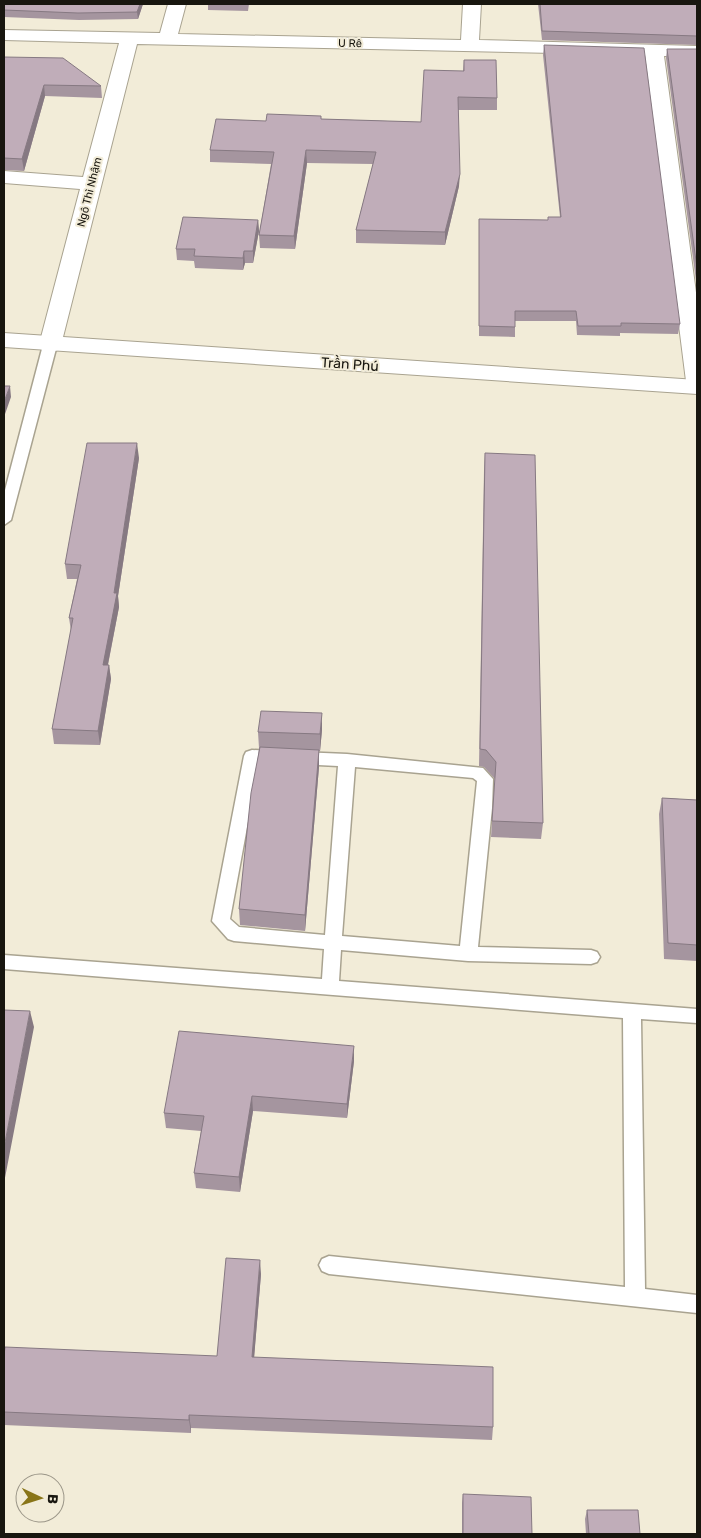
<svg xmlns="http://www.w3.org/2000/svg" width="701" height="1538" font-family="Rubik,sans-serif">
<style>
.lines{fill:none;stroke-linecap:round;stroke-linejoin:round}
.service-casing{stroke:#a9a390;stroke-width:3}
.minor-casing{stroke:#a9a390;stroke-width:2}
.tertiary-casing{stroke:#a9a390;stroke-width:2}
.service{fill:#fff;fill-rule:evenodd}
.minor{fill:#fff;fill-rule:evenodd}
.tertiary{fill:#fff;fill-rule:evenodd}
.wall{fill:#a5959f}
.shaded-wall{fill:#867982}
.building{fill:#c0adb9;stroke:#867982}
.labels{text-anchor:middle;stroke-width:4;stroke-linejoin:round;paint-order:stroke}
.far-street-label{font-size:11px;fill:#18160f;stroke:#f2ecd8}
.street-label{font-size:14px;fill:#18160f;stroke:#f2ecd8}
</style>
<rect width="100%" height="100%" fill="#f2ecd8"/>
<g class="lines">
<g class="service-casing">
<path id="service" d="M50 341 57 345 11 520 4 525V494L43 345Z
M252 750 347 754 483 768 493 779 492 808 478 947 591 950 597 952 600 957 597 962 591 964 468 961 341 950 339 981 697 1009V1023L641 1019 645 1289 697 1295V1313L329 1274 322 1271 319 1265 322 1259 329 1256 625 1287 623 1018 4 969V955L322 979 324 949 234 941 228 939 212 921 244 756 246 752ZM259 762 338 766 325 935 239 927 230 919ZM355 767 473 778 477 781 460 946 342 936Z"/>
</g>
<g class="minor-casing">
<path id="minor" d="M168 4H186L178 34 461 40 463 4H481L479 40 697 46V56H664L697 300V388L689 386 686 381 645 55 137 44 61 345 58 350 50 352 42 350 39 345 80 189 4 183V171L83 177 119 43 4 40V30L160 33Z"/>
</g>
<g class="tertiary-casing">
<path id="tertiary" d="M4 333 697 380V394L4 347Z"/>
</g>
<use href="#service" class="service"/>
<use href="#minor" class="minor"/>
<use href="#tertiary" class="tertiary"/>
</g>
<path class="wall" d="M4 4H143L138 19 79 20 4 17Z
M208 4H249L248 11 208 10Z
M538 4H697V45L542 40Z
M544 45 680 324 678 334 620 333V336L577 335 576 321H515V337L479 336V219L548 220V217H560L543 55Z
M667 49H697V288L666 58Z
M4 57 101 86 102 98 45 96 24 171 4 170Z
M464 60 497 98V110H458L459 186 445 245 356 243V230L373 164 307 163 295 249 260 248 259 235 271 164 210 162V150L266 121 321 116V119L421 122 463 71Z
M258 220 259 231 253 263H245L243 270 195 268 194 261 177 260 176 249Z
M485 453 543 823 541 839 491 837 495 779 484 767 479 766 484 470Z
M139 458 118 596 119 607 108 665H109L111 679 100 745 54 744 52 729 71 631 69 618 77 579H67L65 564Z
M322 730 320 751H319V767L305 931 240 925 239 909 259 748 258 732Z
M662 798 697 800V961L664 959 659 814Z
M354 1061 347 1118 253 1111 240 1192 196 1188 194 1173 201 1131 166 1128 164 1113Z
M261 1274 254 1357 493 1427 492 1440 191 1428V1433L4 1425V1355L217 1356Z
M463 1494 532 1534H462V1503Z
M587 1510 640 1534H586L585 1519Z"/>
<path class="shaded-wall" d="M140 4H143L138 19 137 12Z
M44 85 45 96 24 171 22 159Z
M306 150 307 163 295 249 294 236Z
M460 174 459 186 445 245V232Z
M258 220 259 231 253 263V251Z
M244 251 245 263 243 270V258Z
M10 386 11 397 4 417V402Z
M137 443 139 458 118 596 119 607 105 679 103 665Z
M109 665 111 679 100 745 98 731Z
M322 713V730L320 751V734Z
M319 750V767L305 931V915Z
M30 1011 34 1027 4 1183V1148Z
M354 1046V1061L347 1118V1104Z
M252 1096 253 1111 240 1192 239 1177Z
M260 1260 261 1274 253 1371 252 1357Z
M189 1415 191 1428V1433L189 1420Z"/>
<path class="building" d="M4 4H140L137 12 78 13 4 10Z
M540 4H697V36L542 31Z
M544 45 644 48 680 324 621 323V326H578L576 311H515V327L479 326V219L548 220V217H561Z
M667 49H697V268Z
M4 57 63 58 101 86 44 85 22 159 4 158Z
M464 60H496L497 98 458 97 460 174 445 232 356 230 376 152 306 150 294 236 259 235 274 152 210 150 216 119 266 121 267 114 321 116V119L421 122 424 70 464 71Z
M183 217 258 220 253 251H244L243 258 194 256 195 249H176Z
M4 386H10L4 402Z
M87 443H137L114 593H117L103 665H109L98 731 52 729 73 618H69L81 565 65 564Z
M485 453 535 455 543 823 492 821 496 762 486 750 480 749Z
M261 711 322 713 320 734 258 732Z
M260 747 319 750 305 915 239 909 251 793Z
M662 798 697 800V945L668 943Z
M4 1010 30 1011 4 1148Z
M179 1031 354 1046 347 1104 252 1096 239 1177 194 1173 204 1116 164 1113Z
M226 1258 260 1260 252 1357 493 1367V1427L189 1415V1420L4 1412V1355L5 1347 217 1356Z
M463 1494 531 1497 532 1534H463Z
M587 1510H638L640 1534H589Z"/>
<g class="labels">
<g class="far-street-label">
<text transform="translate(350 43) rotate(1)" y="4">U Rê</text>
<text transform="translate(89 192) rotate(-76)" y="4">Ngô Thì Nhậm</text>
</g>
<g class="street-label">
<text transform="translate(350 364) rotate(4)" y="5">Trần Phú</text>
</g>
</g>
<rect width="701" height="1538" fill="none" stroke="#18160f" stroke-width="10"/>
<g transform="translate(40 1498) rotate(94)"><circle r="24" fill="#f2ecd8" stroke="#9b9688"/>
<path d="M0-4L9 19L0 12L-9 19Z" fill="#897518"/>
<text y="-8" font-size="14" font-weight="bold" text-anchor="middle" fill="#18160f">B</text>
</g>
</svg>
